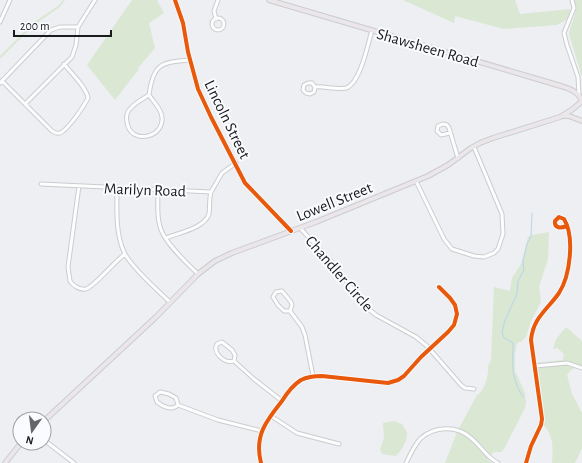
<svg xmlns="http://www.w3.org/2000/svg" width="582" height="463" font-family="'Alegreya Sans',sans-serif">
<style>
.green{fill:#dae7d3}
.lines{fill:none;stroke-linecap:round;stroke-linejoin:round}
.stream{stroke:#b6d5eb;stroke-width:1}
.minor-casing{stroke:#cbcccf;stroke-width:5}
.major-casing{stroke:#cbccce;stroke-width:6}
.minor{stroke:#fcfdfd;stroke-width:3}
.major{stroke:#ebe6e9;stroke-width:4}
.cycleway-casing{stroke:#fafbfe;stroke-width:6}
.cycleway{stroke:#e8590c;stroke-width:4}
.labels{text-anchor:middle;stroke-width:4;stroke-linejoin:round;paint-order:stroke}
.street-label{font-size:16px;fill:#1a1b1d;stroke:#fafbfe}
</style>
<rect width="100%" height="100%" fill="#edeff3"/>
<path class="green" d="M63 0H65L60 7 34 25 0 59V56L34 22 58 6Z
M132 0H157L164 13 149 23 155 48 138 68 139 69 115 100 87 65Z
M403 0H515L520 14 570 9 569 15 566 20 557 25 504 29 455 16 454 23Z
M574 0H582V77L569 34C571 21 579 14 574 0Z
M549 232 548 259 539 287 541 302 531 321 526 337 522 341 517 343 515 354V371L525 393 526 403 525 408 504 449 501 452H494L487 459 492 463H445L457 432 477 395C485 391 489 374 488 366L491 360 494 287 510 291 512 278 521 264 528 237 532 235Z
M566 327 582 341V366L580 365 571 370 567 375 572 394 582 413V448L575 463H552C553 450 554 434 543 425L544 417 537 363 563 360 564 354 557 348 553 349 556 339Z
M394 421 402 424C403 426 406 430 407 433 408 441 401 451 396 456L382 454 380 449 384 438 383 423Z"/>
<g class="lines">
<path class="stream" d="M523 397C510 376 513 366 513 343L504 338 502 332 505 320 517 294 518 281 524 270 523 262 527 244 531 236 532 213"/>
<g class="minor-casing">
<path id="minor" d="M175 0 183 23 188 52 198 89 211 117 245 183 291 231
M572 0 574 8 564 33 567 45 578 77 579 94
M212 24a6 6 0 1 1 12 0a6 6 0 1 1-12 0Z
M216 19 214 11 218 0
M0 22 10 0
M2 81 52 131C55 133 57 134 60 133 68 130 84 106 88 98 87 88 71 73 64 64
M0 83 51 30 60 27H78
M315 87 312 83H308L304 85 303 90 306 93 310 94 314 92 315 87C325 86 336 90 346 88 360 84 368 44 372 30
M149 95C143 99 136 102 131 108 127 111 126 117 127 122 130 147 169 137 161 113 159 107 153 101 149 95 153 64 161 62 190 60
M25 104 72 57 76 45 78 27 95 0
M450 133 441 135 437 131 438 126 443 124 447 125 449 128 458 158
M416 181 444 239 452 249 474 256 484 257 494 253 498 249 503 234 502 214 474 147
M41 184 211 192 222 173 236 163
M79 186 68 267 70 281C73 286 80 290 86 289 95 286 115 261 125 254
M117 187C117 208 115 232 124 252 131 267 157 290 170 302
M158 190C158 203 156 221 163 234 171 249 186 262 198 274
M300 228 330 260 366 307 376 315 416 337 427 346 461 385 465 388 474 389
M166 238C178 233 205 228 209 214 210 207 209 199 211 192
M290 311 292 305 291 302 282 291 276 292 273 297 278 305 284 311H290L302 327 305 335 313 376
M234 361 235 355 232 350 222 342 217 344C212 353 225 364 234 361L254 379 282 401
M535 366 567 363 582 368
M178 405 176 398 169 394 160 392 155 396 157 402C163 407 172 411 178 405L218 420 262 431
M271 416 297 433 339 444
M44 440 74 463
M261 463C254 436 266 421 282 401 287 393 293 385 301 380 307 377 315 376 322 376L388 383 398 380 404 376 421 357 448 332 454 325 457 314 455 305 450 298 439 287
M406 463C410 455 414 446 420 439 434 426 457 425 471 438 481 446 486 457 498 463
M526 463 531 446 541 425 542 419 531 340C533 318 547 310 559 293 570 276 575 237 564 219L559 217 555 221C554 229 561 228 567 226"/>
</g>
<g class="major-casing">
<path id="major" d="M269 0 561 86C570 89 577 91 582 100
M564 116H569L582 121
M44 421 156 317 198 274 215 261 232 253 316 222 428 176 448 165 471 148 480 143 493 138 560 117 573 109 582 101
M5 463 21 443"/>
</g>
<use href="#minor" class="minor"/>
<use href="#major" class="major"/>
<g class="cycleway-casing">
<path id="cycleway" d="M175 0 183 23 188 52 198 89 211 117 245 183 291 231
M261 463C254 436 266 421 282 401 287 393 293 385 301 380 307 377 315 376 322 376L388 383 398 380 404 376 421 357 448 332 454 325 457 314 455 305 450 298 439 287
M526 463 531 446 541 425 542 419 531 340C533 318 547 310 559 293 570 276 575 237 564 219L559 217 555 221C554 229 561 228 567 226"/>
</g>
<use href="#cycleway" class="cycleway"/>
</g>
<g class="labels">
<g class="street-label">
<text transform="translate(428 47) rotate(16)" y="6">Shawsheen Road</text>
<text transform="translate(228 119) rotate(64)" y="6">Lincoln Street</text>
<text transform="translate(145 189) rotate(2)" y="6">Marilyn Road</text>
<text transform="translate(334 201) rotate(-22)" y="6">Lowell Street</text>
<text transform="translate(340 273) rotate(49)" y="6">Chandler Circle</text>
</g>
</g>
<g transform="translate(32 431) rotate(194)"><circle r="19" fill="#fafbfe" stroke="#a0a1a4"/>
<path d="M0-3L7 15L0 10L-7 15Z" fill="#646568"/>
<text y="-6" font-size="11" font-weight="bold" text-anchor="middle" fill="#1a1b1d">N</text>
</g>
<path d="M14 30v6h97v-6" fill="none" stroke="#1a1b1d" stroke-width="2"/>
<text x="20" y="30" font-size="12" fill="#1a1b1d" stroke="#fafbfe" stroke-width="3" paint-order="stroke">200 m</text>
</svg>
